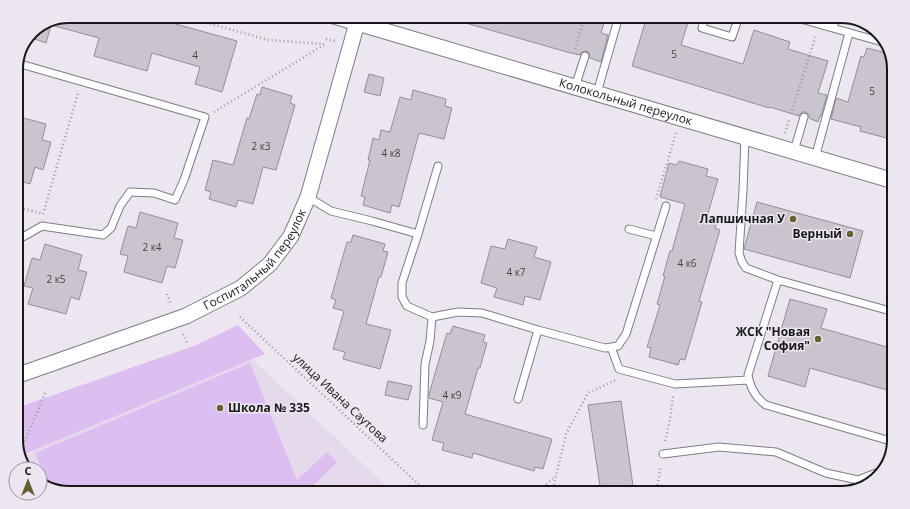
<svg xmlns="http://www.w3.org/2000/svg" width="910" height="509" font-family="'Open Sans',sans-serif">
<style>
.built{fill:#e4daeb}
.green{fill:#ddbef1}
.building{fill:#cac4ce;stroke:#948e98}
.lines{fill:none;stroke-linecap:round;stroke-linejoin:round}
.lane-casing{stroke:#817b85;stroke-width:9}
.street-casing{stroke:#817b85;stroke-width:17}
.path{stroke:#9d98a0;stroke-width:2.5;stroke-dasharray:1 3;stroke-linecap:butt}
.lane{stroke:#fff;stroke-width:7}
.street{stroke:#fff;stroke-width:15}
.poi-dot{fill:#67602d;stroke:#ece6f1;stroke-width:1.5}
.labels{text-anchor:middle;stroke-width:3;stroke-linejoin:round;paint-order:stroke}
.number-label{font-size:10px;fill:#464248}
.street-label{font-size:12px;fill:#1a171b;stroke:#ece6f1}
.poi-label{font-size:12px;font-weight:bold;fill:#1a171b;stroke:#ece6f1;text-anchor:end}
.rim{fill:none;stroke:#1a171b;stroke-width:2}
</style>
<rect width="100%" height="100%" fill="#ece6f1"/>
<path class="built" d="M252 359 394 493H69L43 486 40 483V469H25L20 456Z"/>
<path class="green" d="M238 325 265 354 20 456 16 443V408L194 346Z
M250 363 297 480 327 452 337 462 306 493H69L50 488 35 453Z"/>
<path class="building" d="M69 16H147L237 41 222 92 195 84 200 67 152 53 147 71 94 56 99 38 51 25 46 43 29 37 32 31Z
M455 16H606L601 33 608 35 601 62 590 58 589 53 586 51 582 52 580 55 567 52 455 20Z
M647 16H690L681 45 743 64 754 30 790 42 788 49 828 61 818 93 827 95 821 116H820L818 122 809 118V115L806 112H802L799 116 770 107 769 108 632 66Z
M867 48 890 54 894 66V140L860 131 861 127 831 119 836 98 848 102 861 56 864 57Z
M369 74 384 78 380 96 364 92Z
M262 87 292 96 290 103 295 105 276 170 263 167 253 204 238 200 236 207 209 199 211 192 205 190 213 160 233 165 247 118 249 119 257 94 260 95Z
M413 90 446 99 445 106 452 108 444 139 419 133 399 207 392 205 390 213 363 205 365 197 361 196 370 160H368L373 138 379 140 381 130 390 132 400 97 411 100Z
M16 116 46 124 42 140 51 142 43 170 35 167 30 184 16 180Z
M679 161 708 169 706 176 718 179 707 217 717 220 715 228 720 230 699 301 702 302 685 360 680 359 678 365 649 357 651 348 647 347 660 305 657 304 665 276H663L670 251H672L685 204 660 197 669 163 677 165Z
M757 202 863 231 850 278 744 249Z
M140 212 178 223 174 238 183 240 175 268 167 266 162 283 124 272 128 256 120 254 128 226 136 228Z
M353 235 385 244 383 251 388 252 381 277H379L366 324 391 330 380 369 343 359 345 352 333 349 344 311 333 308 336 300 331 298 347 242H351Z
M508 239 537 247 534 257 551 262 540 300 525 296 523 305 494 297 497 288 481 283 491 246 505 249Z
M45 244 82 255 78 270 87 272 79 300 71 297 66 314 28 304 33 288 24 286 32 258 40 260Z
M790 299 827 309 821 328 894 349V392L810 368 805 387 768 376Z
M453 326 485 335 483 342 487 343 480 368H478L465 414 552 439 543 469 535 467 534 471 473 453 472 458 442 450 444 443 432 440 443 402 429 398V394L447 333 450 334Z
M388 381 412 386 408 400 385 395Z
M621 401 634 493H601L588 405Z"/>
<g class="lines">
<g class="lane-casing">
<path id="lane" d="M705 16 702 28 732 37 739 16
M790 16 886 43
M833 28 836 16
M575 87 585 56
M597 93 619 16
M745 137 743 190 739 253 742 262 746 268 778 280 894 312
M794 151 804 117
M815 158 849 33
M308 197 331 211 372 221 418 234 438 166
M629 229 656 236
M418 234 402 283V297L407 306 432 317 430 341 425 364 423 425
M16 240 21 238 42 226 103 235 111 228 120 206 130 192 154 193 175 200 184 180 205 117 17 63
M778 280 748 375C750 387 756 398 766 405L894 442
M432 317 458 312 482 313 538 330 518 399
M538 330 605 348 618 346 626 334 666 206
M611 347 619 369 675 384 749 380
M663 454 719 447 776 452 826 473 858 480 884 470"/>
</g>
<g class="street-casing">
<g id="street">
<path id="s1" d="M334 16 894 181"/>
<path id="s2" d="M16 376 186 316 241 288 270 264 291 236 308 197 359 16"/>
</g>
</g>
<path class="path" d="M183 16 268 40 324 44
M326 39 336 41
M575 49 585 16
M214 112 324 45
M791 114 816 35
M785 133 789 120
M656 199 676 133
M16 207 41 213
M43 214 78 93
M167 294 171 305
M240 317 428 493
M183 334 187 343
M665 441 670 420 673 395
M20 453 45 393
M538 493 555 476
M552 493 566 434 588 393 616 380
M656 493 661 466"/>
<use href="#lane" class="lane"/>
<use href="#street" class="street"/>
</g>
<g class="poi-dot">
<circle cx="793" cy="219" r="4"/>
<circle cx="850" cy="234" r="4"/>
<circle cx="818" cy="339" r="4"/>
<circle cx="220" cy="408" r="4"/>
</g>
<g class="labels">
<g class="number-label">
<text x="674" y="58">5</text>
<text x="195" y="59">4</text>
<text x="872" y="95">5</text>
<text x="261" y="150">2 к3</text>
<text x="391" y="157">4 к8</text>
<text x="152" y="251">2 к4</text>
<text x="687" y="267">4 к6</text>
<text x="516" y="276">4 к7</text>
<text x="56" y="283">2 к5</text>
<text x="452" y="399">4 к9</text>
</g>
<g class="street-label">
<text dy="4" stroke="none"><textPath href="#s1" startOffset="304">Колокольный переулок</textPath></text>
<text dy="4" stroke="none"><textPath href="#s2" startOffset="272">Госпитальный переулок</textPath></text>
<text transform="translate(340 398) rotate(43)" y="4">улица Ивана Саутова</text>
</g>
<g class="poi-label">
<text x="785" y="223">Лапшичная У</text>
<text x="842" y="238">Верный</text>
<text x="810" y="336">ЖСК "Новая<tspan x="810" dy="14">София"</tspan></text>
<text x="228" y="412" text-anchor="start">Школа № 335</text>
</g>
</g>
<path d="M0 0H910V509H0ZM69 23H841A46 46 0 0 1 887 69V440A46 46 0 0 1 841 486H69A46 46 0 0 1 23 440V69A46 46 0 0 1 69 23Z" fill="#ece6f1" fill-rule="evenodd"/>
<path class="rim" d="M69 23H841A46 46 0 0 1 887 69V440A46 46 0 0 1 841 486H69A46 46 0 0 1 23 440V69A46 46 0 0 1 69 23Z"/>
<g transform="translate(28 481)"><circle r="19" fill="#ece6f1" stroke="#98939b"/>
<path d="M0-3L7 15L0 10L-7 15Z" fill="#67602d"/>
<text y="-6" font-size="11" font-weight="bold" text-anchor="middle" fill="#1a171b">С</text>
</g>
</svg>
